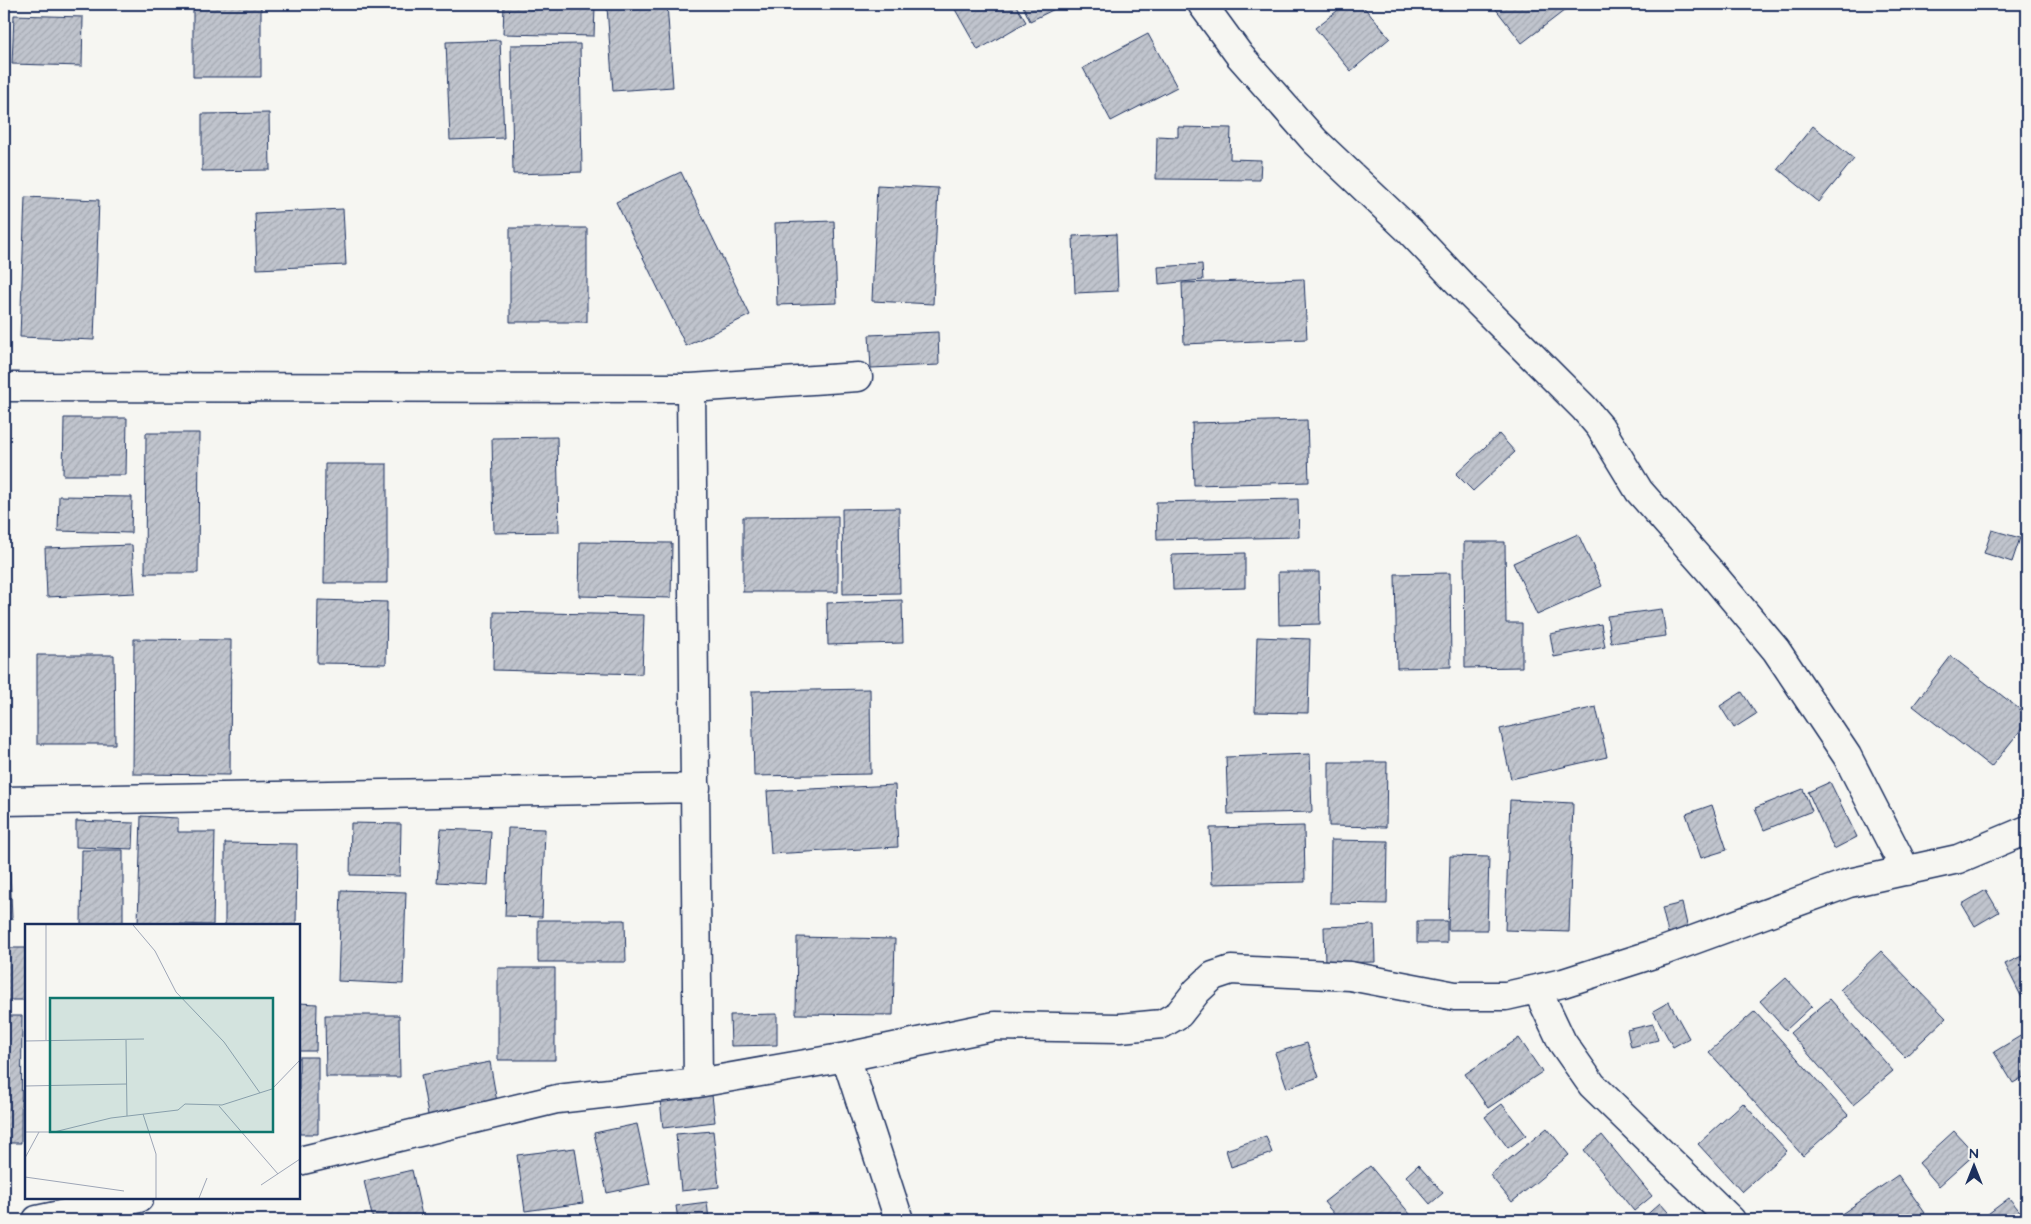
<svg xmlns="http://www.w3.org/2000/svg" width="2031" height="1224" font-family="'Architects Daughter',sans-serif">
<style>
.building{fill:url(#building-hatch);stroke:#1b2f5e}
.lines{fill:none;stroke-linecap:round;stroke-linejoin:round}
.street-casing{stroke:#1b2f5e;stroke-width:31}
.street{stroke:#f6f6f2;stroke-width:28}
.inset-road{fill:none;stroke:#9ea6b7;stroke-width:1}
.view{fill:#0f766e;fill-opacity:0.15;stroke:#0f766e;stroke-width:2.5}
.inset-edge{fill:none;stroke:#1b2f5e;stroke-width:2.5}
</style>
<defs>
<pattern id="building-hatch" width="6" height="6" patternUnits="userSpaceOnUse" patternTransform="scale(1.25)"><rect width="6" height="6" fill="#c0c4cd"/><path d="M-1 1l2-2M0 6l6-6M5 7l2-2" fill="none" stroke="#a4a9b2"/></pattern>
</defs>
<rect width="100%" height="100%" fill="#f6f6f2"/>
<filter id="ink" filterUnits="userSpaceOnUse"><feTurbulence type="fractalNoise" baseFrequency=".02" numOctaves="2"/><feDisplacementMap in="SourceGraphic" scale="10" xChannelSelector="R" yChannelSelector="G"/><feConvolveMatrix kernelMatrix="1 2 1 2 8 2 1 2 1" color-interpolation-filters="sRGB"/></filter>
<g filter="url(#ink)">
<path class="building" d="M193 4H261V77H193Z
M667 4 673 87 613 91 607 7Z
M952 4H1015L1026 22 978 50Z
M1022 4H1065L1030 21Z
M1346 4H1361L1390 38 1351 71 1315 28Z
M1492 4H1573L1522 43Z
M504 5 595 7 594 36 503 34Z
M14 15 83 17 82 66 12 64Z
M1148 34 1177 87 1111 121 1083 68Z
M500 40 504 138 450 140 446 42Z
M580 44 582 172 513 174 511 45Z
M269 113 270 170 202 171V114Z
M1813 126 1854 159 1819 202 1778 169Z
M1178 127 1231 128 1230 159 1261 160 1260 180 1156 179 1157 136 1178 137Z
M681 172 750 315 686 346 616 202Z
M877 185 938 188 933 304 872 301Z
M25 197 99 200 94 340 20 337Z
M343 209 346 265 257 269 255 213Z
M834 221 837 303 777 305 775 223Z
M510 228H587V322H510Z
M1116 234 1118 291 1075 293 1073 236Z
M1202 264 1203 280 1159 284 1158 267Z
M1304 279 1307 339 1184 344 1182 283Z
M938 332 939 365 871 368 869 335Z
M64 418H127L126 475H63Z
M1307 420 1309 482 1194 485 1192 423Z
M146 433H199L198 573H145Z
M1499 434 1515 452 1473 491 1456 474Z
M557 437 559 532 494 533 492 438Z
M325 464H387V583H324Z
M59 496 132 497 131 533 58 531Z
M1298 499 1299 537 1157 540 1156 502Z
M899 508 900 593 843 594 842 509Z
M838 516V592H743V517Z
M1992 530 2020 538 2012 562 1984 553Z
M1578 534 1602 586 1537 615 1513 563Z
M580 542 672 543 671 598 579 596Z
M1464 542H1505L1506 623H1522V667L1465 668Z
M132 545 135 593 47 597 45 548Z
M1245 553V588L1173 590 1172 555Z
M1278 572H1319L1320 624 1279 625Z
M1450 573 1451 667 1397 668 1395 574Z
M318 600 387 602 386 664 317 663Z
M902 600 903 643 828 645 827 603Z
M1662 609 1666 636 1611 643 1607 616Z
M494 612 644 615 642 674 493 670Z
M1601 624 1605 647 1554 657 1550 634Z
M1257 637 1310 639 1308 713 1255 712Z
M134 639 231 640 230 775 133 774Z
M37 655H114L115 744H37Z
M1951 656 2027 715V722L1991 767 1913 706Z
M870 689 871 774 754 776 752 691Z
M1742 692 1756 714 1734 728 1720 706Z
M1596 707 1607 757 1511 779 1500 729Z
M1310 754 1312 812 1228 814 1226 757Z
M1329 762H1387L1386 827 1329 826Z
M1830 782 1857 837 1834 849 1808 792Z
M895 785 898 847 771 854 767 791Z
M1803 789 1812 811 1764 830 1755 808Z
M1510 800 1573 803 1569 932 1505 930Z
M1712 805 1727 850 1701 858 1686 814Z
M141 816 178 818V832H215L213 925 138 923Z
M76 821 134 823 133 849 76 847Z
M351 823 401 824 400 876 350 875Z
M1304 826 1305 882 1212 884 1210 828Z
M508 828 545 829 542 917 505 916Z
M441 829 491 831 488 885 437 882Z
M1331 840 1388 841 1387 904 1330 903Z
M225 843 297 844 296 925H225Z
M4 844H9L12 919 4 920Z
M82 850H123V925H81Z
M1450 856 1489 857 1487 930H1448Z
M341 890 406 892 403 984 338 981Z
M1986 890 1999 912 1975 926 1962 904Z
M1682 903 1688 929 1668 933 1662 908Z
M538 920H625L626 962H538Z
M1417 921H1447V943H1417Z
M1374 925 1375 962 1325 963 1324 927Z
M797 937 895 939 893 1015 796 1014Z
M4 948H26V1000H4Z
M1881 951 1946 1018 1905 1057 1840 990Z
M2026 954 2027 958V1005L2026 1006 2005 964Z
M498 968H555V1060H498Z
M1786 978 1812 1006 1786 1030 1760 1001Z
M1830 999 1893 1071 1853 1105 1790 1033Z
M1669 1002 1689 1038 1673 1047 1653 1011Z
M299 1003 317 1004 316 1051H299Z
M1755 1011 1848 1115 1803 1156 1709 1052Z
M777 1014V1045L731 1046 730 1015Z
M325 1015H399L400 1077H326Z
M4 1016H22L21 1143H4Z
M1653 1024 1658 1040 1631 1047 1627 1030Z
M2022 1035 2027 1043V1075L2013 1083 1994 1052Z
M1519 1038 1542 1072 1488 1108 1465 1074Z
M1307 1043 1319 1077 1287 1088 1275 1053Z
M299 1057H318V1134H299Z
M490 1062 497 1102 428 1115 421 1075Z
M712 1095 715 1122 663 1128 660 1100Z
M1743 1103 1787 1151 1742 1192 1698 1144Z
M1502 1104 1526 1135 1508 1148 1485 1117Z
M637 1124 650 1184 607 1193 594 1133Z
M1547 1128 1569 1155 1512 1202 1490 1175Z
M713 1131 719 1187 681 1191 676 1134Z
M1954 1131 1975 1154 1939 1186 1919 1163Z
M1602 1135 1652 1196 1634 1211 1584 1150Z
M1266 1136 1272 1153 1231 1167 1226 1150Z
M575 1148 583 1203 525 1211 517 1155Z
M1418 1165 1443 1193 1430 1204 1406 1176Z
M1370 1166 1415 1220H1339L1324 1202Z
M412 1170 423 1220H373L364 1181Z
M1898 1175 1925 1213 1916 1220H1833Z
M2009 1198 2027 1220H1980Z
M707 1202 709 1220H678L676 1206Z
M1660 1203 1675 1220H1641Z"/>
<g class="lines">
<g class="street-casing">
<path id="street" d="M1202 4 1240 56 1315 141 1410 231 1465 289 1584 408 1600 427 1639 491 1715 577 1776 650 1847 756 1906 871
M4 387 691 388 858 377
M691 388 698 1083
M4 801 696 788
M1537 989 1562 1042 1592 1085 1731 1220
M846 1057 899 1220
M299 1161 557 1099 698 1083 846 1057 995 1026 1120 1028 1162 1024 1179 1014 1197 991 1213 976 1231 970 1350 976 1455 996H1506L1563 983 1663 951 1849 883 1958 859 2027 830
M37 1220 139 1198"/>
</g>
<use href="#street" class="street"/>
</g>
</g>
<g transform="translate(25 924)">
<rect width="275" height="275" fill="#f6f6f2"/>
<path class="inset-road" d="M21 1V116M108 1 130 27 151 68 199 118 235 169M101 116 102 192M0 117 119 115M0 162 102 160M194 182 253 250M118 190 131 230V274M0 208H29L86 194 153 186 160 180 197 181 247 165 275 136M0 234 14 208M0 253 99 267M236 261 275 235M174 274 182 254"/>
<path class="view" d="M25 74H248V208H25Z"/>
<rect width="275" height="275" class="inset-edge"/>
</g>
<rect width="2031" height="1224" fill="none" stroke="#f6f6f2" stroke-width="20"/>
<rect x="10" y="10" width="2011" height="1204" fill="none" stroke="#1b2f5e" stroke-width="2" filter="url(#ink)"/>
<g transform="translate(1974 1166)" stroke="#f6f6f2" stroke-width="4" paint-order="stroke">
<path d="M0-4L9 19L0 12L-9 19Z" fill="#1b2f5e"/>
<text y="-8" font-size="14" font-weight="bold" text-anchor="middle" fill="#1b2f5e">N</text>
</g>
</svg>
